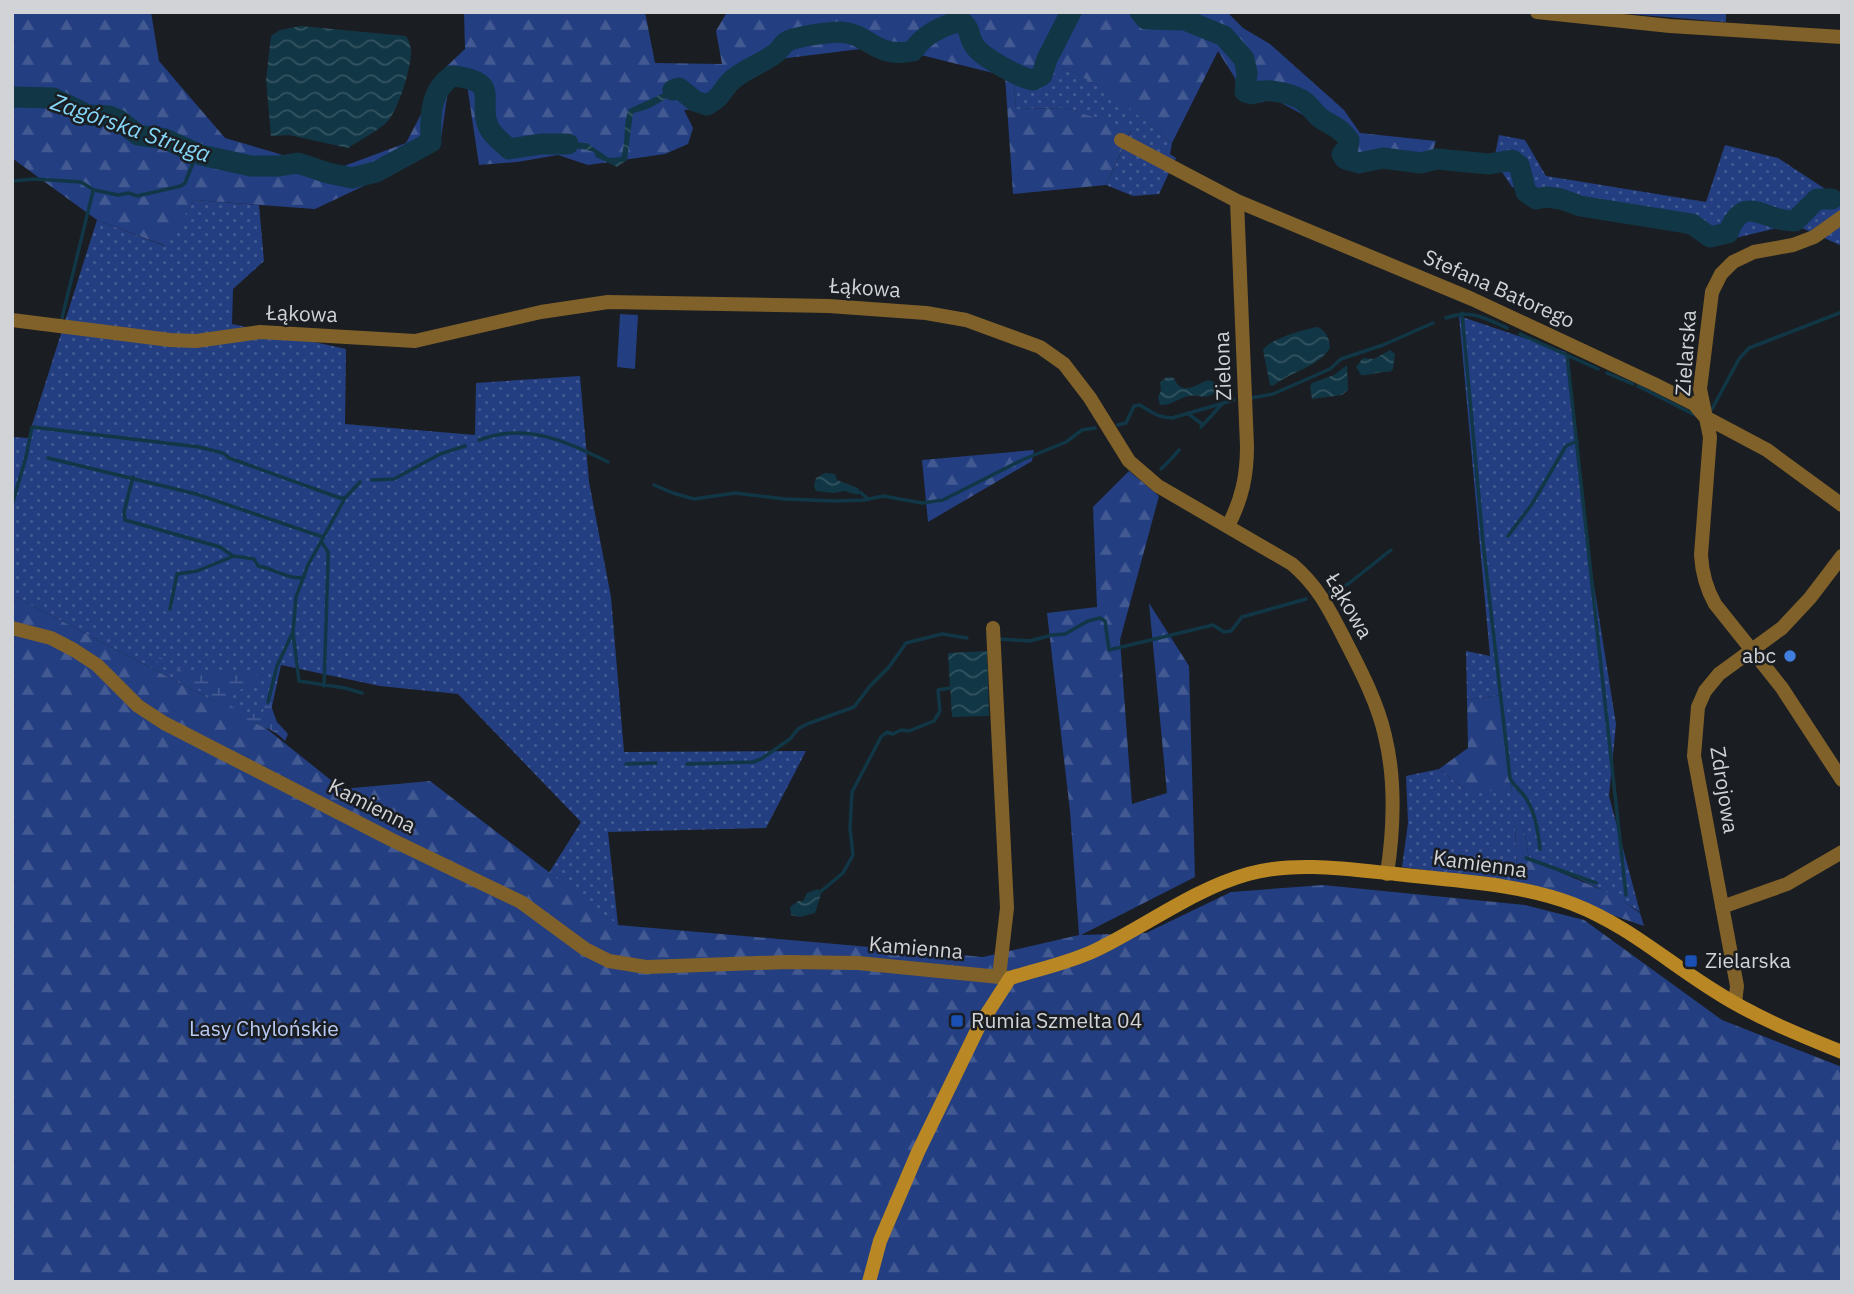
<svg xmlns="http://www.w3.org/2000/svg" width="1854" height="1294" font-family="'IBM Plex Sans',sans-serif">
<style>
.grass{fill:url(#grass-dots)}
.forest{fill:url(#forest-firs)}
.wetland{fill:url(#wetland-marsh)}
.garden{fill:#233e81}
.water{fill:url(#water-waves)}
.lines{fill:none;stroke-linecap:round;stroke-linejoin:round}
.stream{stroke:#113746;stroke-width:3.5}
.river{stroke:#113746;stroke-width:21}
.street{stroke:#80612a;stroke-width:14}
.secondary{stroke:#b98724;stroke-width:14}
.shop-dot{fill:#3f7fe0;stroke:#1a1d22;stroke-width:2.5}
.transit-dot{fill:#1a4fb4;stroke:#1a1d22;stroke-width:2.5}
.labels{text-anchor:middle;stroke-width:5;stroke-linejoin:round;paint-order:stroke}
.street-label{font-size:21px;fill:#d1d3d6;stroke:#1a1d22}
.poi-label{font-size:21px;fill:#d1d3d6;stroke:#1a1d22;text-anchor:start}
.park-label{font-size:21px;fill:#b8cbf4;stroke:#1a1d22}
.water-label{font-size:23px;font-style:italic;fill:#84d5f7;stroke:#1a1d22}
</style>
<defs>
<pattern id="grass-dots" width="8" height="8" patternUnits="userSpaceOnUse" patternTransform="scale(1.75)"><rect width="8" height="8" fill="#233e81"/><path d="M2 2h.1M6 6h.1" fill="none" stroke="#425992" stroke-width="1.8" stroke-linecap="round"/></pattern>
<pattern id="forest-firs" width="22" height="20" patternUnits="userSpaceOnUse" patternTransform="scale(1.75)"><rect width="22" height="20" fill="#233e81"/><path d="M5 1l3.5 6h-7zM16 11l3.5 6h-7z" fill="#425992"/></pattern>
<pattern id="wetland-marsh" width="20" height="14" patternUnits="userSpaceOnUse" patternTransform="scale(1.75)"><rect width="20" height="14" fill="#233e81"/><path d="M1 5h8M5 5V1M11 12h8M15 12V8" fill="none" stroke="#425992"/></pattern>
<pattern id="water-waves" width="16" height="10" patternUnits="userSpaceOnUse" patternTransform="scale(1.75)"><rect width="16" height="10" fill="#113746"/><path d="M0 5q4-4 8 0t8 0" fill="none" stroke="#335360"/></pattern>
</defs>
<rect width="100%" height="100%" fill="#1a1d22"/>
<path class="grass" d="M1065 68 1109 91 1172 143 1170 154 1176 158 1159 194 1133 196 1106 185 1131 131 1066 108 1016 109 1014 84 1044 79 1052 72Z
M1499 135 1525 140 1546 176 1706 202 1725 145 1778 158 1842 200V246L1793 224 1719 242 1512 187 1494 160Z
M194 200 259 205 264 261 233 289 232 324 346 349 345 424 475 435 476 383 580 376 589 482 611 597 624 752 806 751 766 828 608 832 618 925 547 876 581 822 458 694 380 686 281 665 267 729 12 595V437L28 438 97 220 165 246Z
M1459 316 1566 352 1577 441 1585 529 1616 724 1609 796 1640 912C1605 889 1568 873 1529 859L1524 829 1515 824 1517 882 1402 867 1408 823 1406 776 1439 769 1467 791H1512L1500 695 1467 700 1466 651 1490 656Z"/>
<path class="forest" d="M12 12H151L159 61 225 138 293 158 344 166 406 143 445 68 465 49 464 12H645L655 63 722 64 716 31 727 12H1227L1243 28 1270 44 1344 110 1360 133 1436 141 1433 150 1399 164 1351 157 1335 133 1298 112 1274 99 1258 103 1238 95 1235 78 1218 51 1172 143 1108 91 1065 68C1056 71 1052 75 1044 79 1034 85 1025 81 1014 84L1016 109 1066 108 1131 130 1106 185 1013 194 1005 76 885 46 763 61 720 108 684 110 693 128 688 144 665 154 588 165 558 155 517 162 479 165 466 78 448 90 441 139 389 174 315 209 194 200 166 246 97 220 12 158Z
M1606 12H1726V22Z
M1034 450 1032 461 928 522 922 460Z
M1129 471 1159 496 1120 640 1132 804 1167 793 1149 603 1189 666 1195 877 1081 935 1146 933 1231 892 1323 885 1525 905 1584 920 1722 1020 1842 1067V1282H12V595L267 729 342 789 430 781 618 925 983 957 1079 935 1070 811 1047 613 1097 607 1093 507Z
M1500 695 1512 791H1467L1439 769 1468 748 1467 700Z
M1515 823 1524 829 1529 859 1614 895 1640 913 1644 926 1517 882Z"/>
<path class="wetland" d="M155 654 185 673 199 671 237 675 254 672 259 678 256 685 228 693C229 714 243 709 259 716L263 714 265 700 270 703 277 722 288 734 285 741C267 722 243 722 222 709 215 705 213 698 207 693 198 687 187 685 177 680L171 667 158 663 154 659Z"/>
<path class="garden" d="M620 314 638 315 635 369 617 367Z"/>
<path class="water" d="M301 26 406 36C409 41 411 46 411 52 411 68 398 113 385 124 374 133 360 140 348 148L289 135 271 136 266 80 271 36 280 30Z
M681 85 697 98 694 104 677 90C663 101 651 110 633 113L627 160 617 167 596 157 594 152 583 149 542 148V141L587 143 609 158 621 157C627 141 622 124 629 109Z
M1318 327C1327 332 1329 338 1330 348 1317 368 1291 371 1273 386L1270 385 1263 350C1269 339 1305 329 1318 327Z
M1390 350 1395 354 1393 369 1390 372C1379 371 1370 376 1361 375L1356 367 1363 358 1374 359Z
M1347 365 1348 390 1342 395 1312 399 1310 386 1312 383 1334 375Z
M1167 377 1174 378C1182 397 1195 385 1208 380L1214 382 1217 392C1201 401 1202 394 1189 396 1178 398 1171 406 1160 405L1158 397 1161 391 1160 382Z
M825 473 835 474 837 480 858 488 860 492 858 495 844 491 834 493 816 491 814 486 816 478Z
M987 651 989 716 952 717 948 653Z
M818 889 821 894 815 913 800 917 791 915 790 907 798 901H803L807 893Z"/>
<g class="lines">
<path class="stream" d="M957 12 961 21
M12 181 34 179 81 182 94 190 118 195 129 193 137 196 181 186 185 183 197 153
M1462 313 1483 542 1510 778C1514 787 1523 792 1527 800 1536 815 1538 832 1540 849
M62 318 93 191
M1446 318C1470 309 1485 318 1507 328
M1520 334 1598 369
M1567 355 1626 895
M1607 373 1633 384
M1638 386 1695 415
M1251 398 1273 394 1330 369 1341 359 1383 345 1433 323
M1712 409 1739 359 1749 348 1842 312
M1187 413 1202 424
M1118 425 1126 423 1134 406 1140 405C1153 413 1157 417 1172 418L1234 400
M1201 427 1223 403
M479 440C526 422 565 441 608 462
M48 458 196 494 323 537
M1172 458 1179 450
M1161 469 1170 460
M133 477 124 512 125 520 220 547 233 556
M372 480 394 479 440 454 465 446
M654 485 673 493 694 499 735 493 785 499 835 501 864 500 883 496 922 503 943 500 1022 460 1066 442 1082 430 1095 428
M860 492 868 499
M12 505 26 457 32 427 199 447 223 453 229 458 340 498H345L360 482
M1508 536 1532 504 1566 446 1577 441
M321 541 328 552V563L324 686
M1330 592 1348 584 1391 550
M170 609 177 574 197 571 234 556 254 559 258 566C273 568 290 581 304 577
M293 633 299 681 345 688 362 693
M999 639 1030 641 1052 635 1065 634 1088 621 1100 618 1105 621 1109 650 1213 625 1224 632 1231 631 1242 617 1306 599
M268 702 277 666 293 632 296 597 308 565 345 498
M626 764 656 763
M687 764 753 762 761 759 790 739 798 729 807 724 854 707 870 686 889 667 906 643 942 634 967 638
M1526 858 1596 883
M820 892 843 873 853 855 850 828 852 792 881 737 887 732 893 734 901 730 909 731 934 721 940 711 938 690 950 688"/>
<path class="river" d="M1140 12 1146 19 1185 20 1224 36 1244 59 1247 73 1245 92 1252 94C1264 87 1290 93 1302 100 1310 105 1315 115 1323 120 1334 126 1341 129 1349 140L1348 148 1342 154 1345 159 1359 163 1383 158 1421 163 1437 159 1489 164 1512 160 1519 165 1526 192 1536 199 1546 197 1561 199 1580 206 1692 224 1710 237 1728 233C1745 191 1763 222 1795 221L1817 199H1832
M673 90 679 88 695 101 707 105C722 97 720 93 730 82 743 69 762 64 776 53 780 50 783 43 788 41 798 36 830 32 841 32 870 34 875 59 913 51 924 34 941 26 961 21 971 28 968 36 974 45 981 57 1020 78 1033 80L1042 75 1047 59 1071 12
M12 97 53 98 88 115 109 116 119 120 138 135 165 139 201 155 251 166H279L298 163 328 173 352 178 376 172 431 142C430 116 430 91 452 76 504 81 476 102 489 128 493 136 503 143 509 149L541 144H568"/>
<path class="street" d="M1537 12 1670 26 1842 37
M1121 140 1237 201 1472 299 1652 383 1694 404 1705 417 1767 450 1842 505
M1842 217 1814 237 1793 245 1754 252 1733 262 1721 274 1712 292 1700 389 1710 437 1701 555C1702 574 1706 588 1715 604L1782 688 1842 780
M12 320 170 340 196 341 260 332 415 341 541 312 608 302 829 306 926 313 966 320 1040 347 1064 364 1090 398 1129 461 1158 486 1292 564C1319 587 1330 611 1346 642 1361 671 1378 704 1385 736 1396 781 1394 828 1387 874
M1228 526C1242 499 1247 476 1247 446L1237 201
M12 628 51 638 74 650 97 665 138 706 164 723 392 840 521 902 585 949 609 961 646 967 788 962 858 963 1010 978
M993 628 1007 908 999 977
M1722 907 1787 884 1842 852
M1735 1003 1737 986 1694 756 1698 707 1705 691 1719 674 1782 628 1810 598 1842 556"/>
<path class="secondary" d="M869 1282 880 1241 918 1152 979 1026 1010 978C1039 969 1069 963 1096 950 1146 926 1194 889 1248 874 1294 861 1348 869 1396 874 1455 881 1517 883 1573 904 1627 925 1665 960 1713 990 1753 1016 1797 1034 1842 1052"/>
</g>
<circle class="shop-dot" cx="1790" cy="656" r="7"/>
<g class="transit-dot">
<rect x="1684" y="954" width="14" height="14" rx="3.5"/>
<rect x="950" y="1014" width="14" height="14" rx="3.5"/>
</g>
<g class="labels">
<g class="street-label">
<text transform="translate(865 288) rotate(4)" y="7">Łąkowa</text>
<text transform="translate(1499 289) rotate(24)" y="7">Stefana Batorego</text>
<text transform="translate(302 314) rotate(2)" y="7">Łąkowa</text>
<text transform="translate(1686 353) rotate(-86)" y="7">Zielarska</text>
<text transform="translate(1223 366) rotate(-92)" y="7">Zielona</text>
<text transform="translate(1349 606) rotate(60)" y="7">Łąkowa</text>
<text transform="translate(1724 790) rotate(81)" y="7">Zdrojowa</text>
<text transform="translate(372 806) rotate(27)" y="7">Kamienna</text>
<text transform="translate(1480 864) rotate(8)" y="7">Kamienna</text>
<text transform="translate(916 948) rotate(5)" y="7">Kamienna</text>
</g>
<g class="poi-label">
<text x="1776" y="663" text-anchor="end">abc</text>
<text x="1705" y="968">Zielarska</text>
<text x="971" y="1028">Rumia Szmelta 04</text>
</g>
<g class="park-label">
<text x="264" y="1036">Lasy Chylońskie</text>
</g>
<g class="water-label">
<text transform="translate(131 128) rotate(19)" y="8">Zagórska Struga</text>
</g>
</g>
<rect width="1854" height="1294" fill="none" stroke="#d1d3d6" stroke-width="28"/>
</svg>
